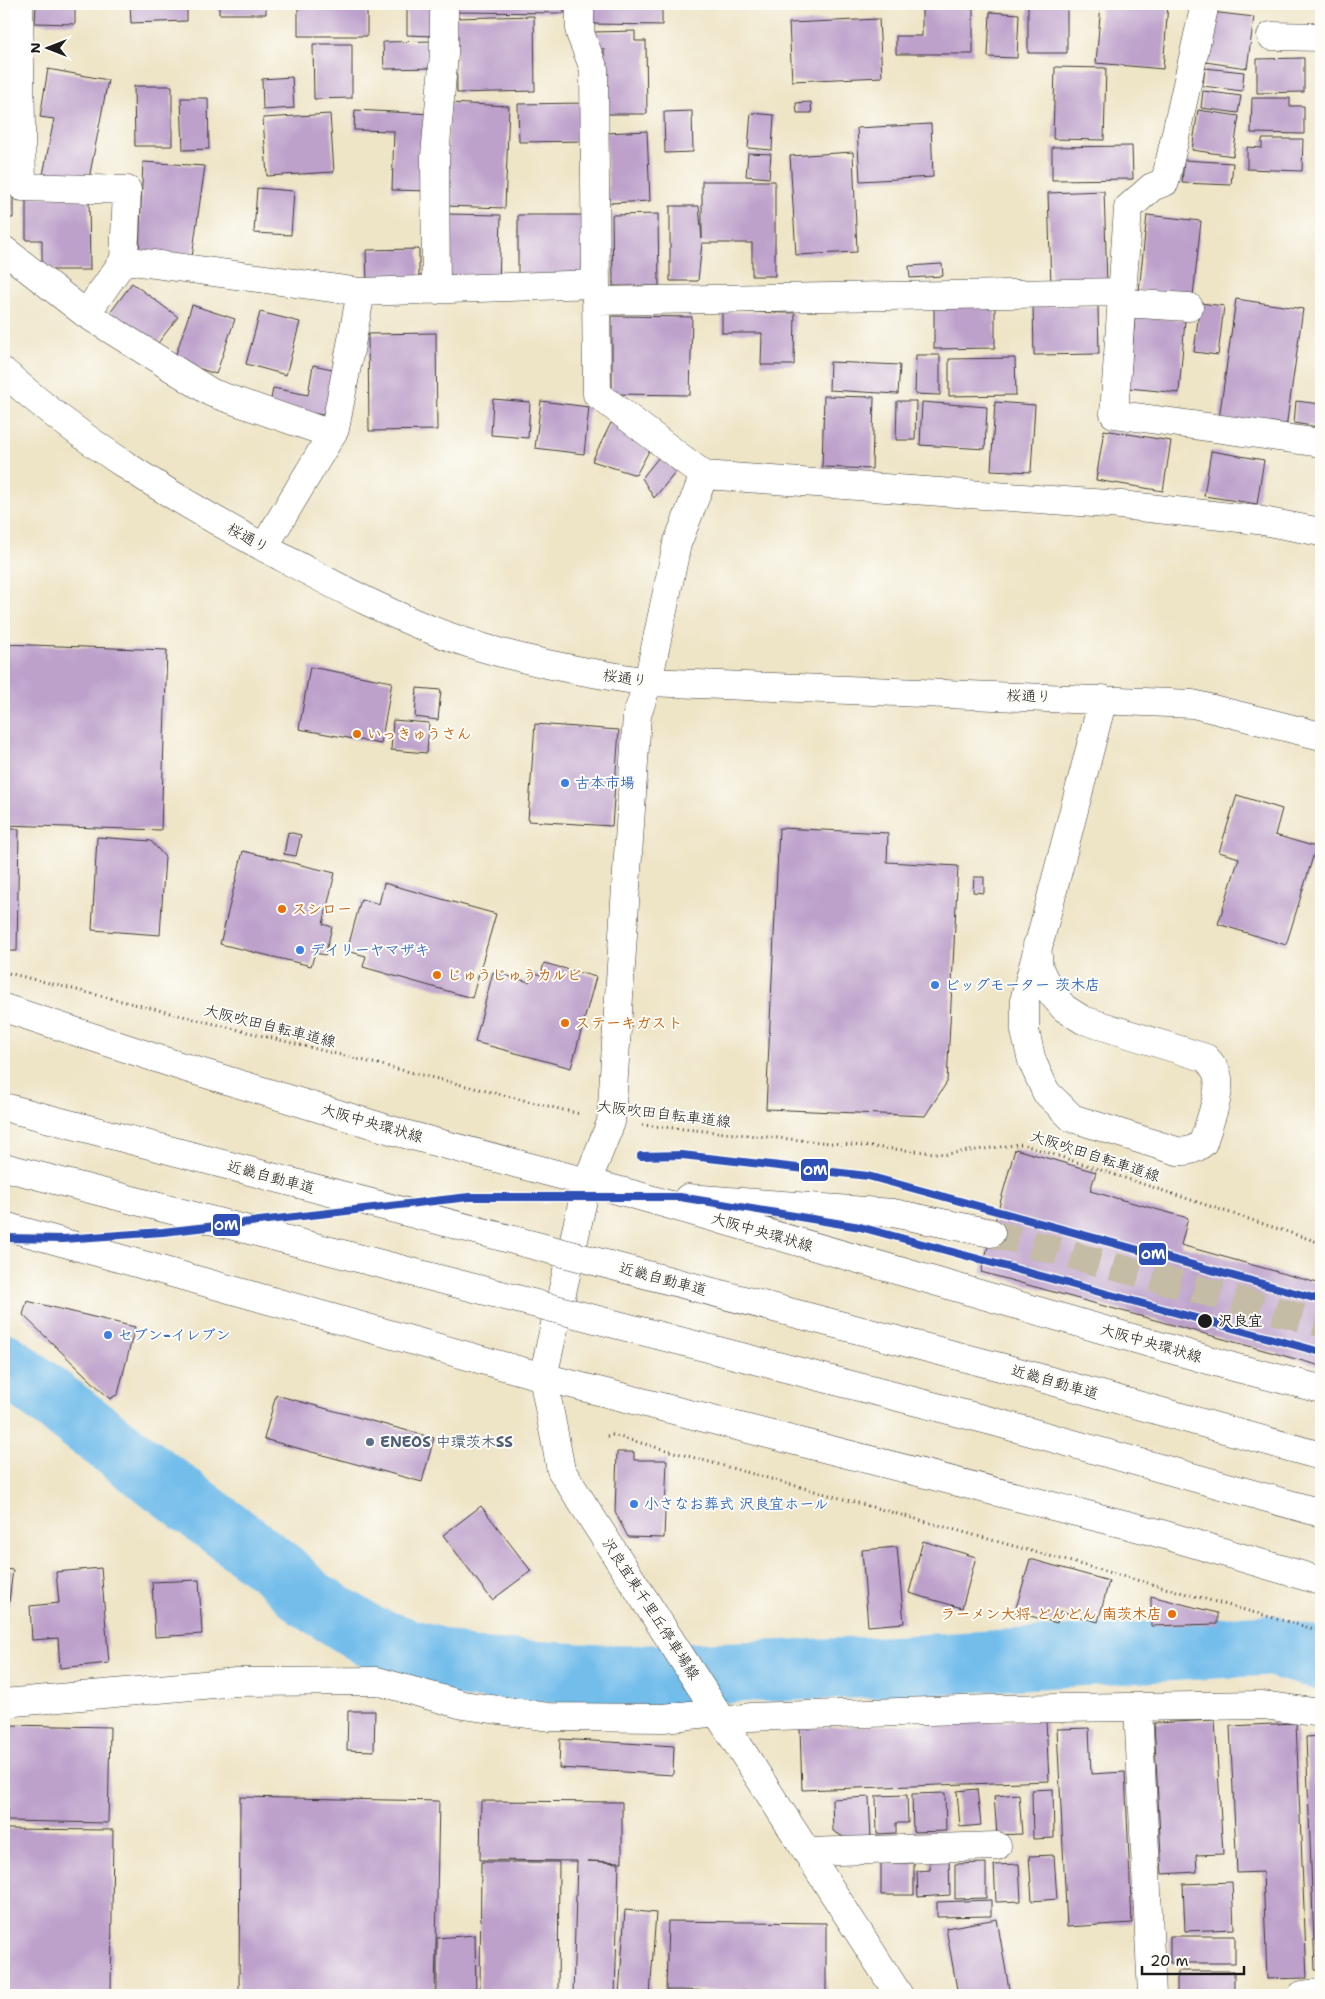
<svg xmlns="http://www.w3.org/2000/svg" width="1325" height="1999" font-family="'Shantell Sans','Klee One',sans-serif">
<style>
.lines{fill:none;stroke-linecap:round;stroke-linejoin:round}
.river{stroke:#73bdeb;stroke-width:61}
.building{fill:#bda1cb}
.major-tunnel{stroke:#c4bca4;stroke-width:28;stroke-dasharray:28 14;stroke-linecap:butt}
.minor-casing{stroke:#3c3a36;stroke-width:29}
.major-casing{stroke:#3c3a36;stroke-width:29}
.path{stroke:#3c3a36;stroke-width:3;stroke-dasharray:1 4;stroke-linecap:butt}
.minor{stroke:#fff;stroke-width:28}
.major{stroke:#fff;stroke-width:28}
.highway-bridge-casing{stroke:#3c3a36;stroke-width:29;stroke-linecap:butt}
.highway-bridge{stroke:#fff;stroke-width:28}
.metro-1-casing{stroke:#fdfcf7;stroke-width:11}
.metro-1{stroke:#2e4fb5;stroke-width:8}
.food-dot{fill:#e8710a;stroke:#fdfcf7;stroke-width:2}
.shop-dot{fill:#3f7fe0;stroke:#fdfcf7;stroke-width:2}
.stop-dot{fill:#1c1c1c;stroke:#fdfcf7;stroke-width:2}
.service-dot{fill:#5c6f8a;stroke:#fdfcf7;stroke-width:2}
.labels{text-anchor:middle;stroke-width:4;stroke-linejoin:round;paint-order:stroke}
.street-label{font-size:15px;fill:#1c1c1c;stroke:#fdfcf7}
.food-label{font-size:15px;font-weight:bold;fill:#c56008;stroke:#fdfcf7;text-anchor:start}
.shop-label{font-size:15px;font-weight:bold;fill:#366cbe;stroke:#fdfcf7;text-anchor:start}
.stop-label{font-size:15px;font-weight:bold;fill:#1c1c1c;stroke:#fdfcf7;text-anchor:start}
.service-label{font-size:15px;font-weight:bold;fill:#4e5e75;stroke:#fdfcf7;text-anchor:start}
.line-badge{stroke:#fdfcf7;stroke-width:2}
.badge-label{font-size:14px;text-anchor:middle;font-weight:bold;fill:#fff}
</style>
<rect width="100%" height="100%" fill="#fdfcf7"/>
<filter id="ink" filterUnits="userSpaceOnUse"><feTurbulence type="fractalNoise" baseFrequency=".02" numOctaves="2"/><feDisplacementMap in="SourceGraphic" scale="10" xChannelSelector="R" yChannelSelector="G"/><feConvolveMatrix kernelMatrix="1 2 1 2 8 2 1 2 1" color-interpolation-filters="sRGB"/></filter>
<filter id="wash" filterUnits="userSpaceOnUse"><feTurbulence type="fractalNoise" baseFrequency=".0096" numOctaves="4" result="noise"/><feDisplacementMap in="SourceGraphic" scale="20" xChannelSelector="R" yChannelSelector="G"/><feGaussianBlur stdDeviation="1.12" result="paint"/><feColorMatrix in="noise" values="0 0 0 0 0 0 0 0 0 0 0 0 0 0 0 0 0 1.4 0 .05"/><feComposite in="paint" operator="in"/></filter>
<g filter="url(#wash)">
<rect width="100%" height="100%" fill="#eee4c6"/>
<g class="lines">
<path class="river" d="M4 1363 280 1571 308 1598 369 1636 470 1668 620 1676 883 1667 1268 1645 1321 1660"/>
</g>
<g id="blocks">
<path class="building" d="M36 4H75V24L35 23Z
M130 4H187V21L131 23Z
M219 4H266V14H219Z
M298 4H367V36H298Z
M407 4H435V36L407 35Z
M457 4H564V13L457 12Z
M593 4H662V25L593 24Z
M922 4H973V54H896V36H922Z
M1028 4H1067V53H1028Z
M1101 4H1168L1163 69 1096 63Z
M990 12 1019 14 1017 58 988 57Z
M1211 12 1254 17 1247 68 1205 62Z
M534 16 535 91 457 93 456 18Z
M879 19 882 77 792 81 789 23Z
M635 31V41H646L647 114H605L604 49H594L593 32Z
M434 41V68L384 69 383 42Z
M313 44H352V98L314 99Z
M1304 58V92L1257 93V59Z
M1055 67 1106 68 1104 140 1053 139Z
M1205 68 1244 72 1242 91 1203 86Z
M48 69 108 80 88 184 43 175 54 119 40 117Z
M292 77 294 108 263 110 262 79Z
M134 86H172V146H135Z
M1203 91 1241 96 1238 113 1201 108Z
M181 98H208L209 149 183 150Z
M1252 98H1290V106H1304V134L1251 133Z
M811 102 812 113H797L796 103Z
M449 103 509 106 505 208 445 206Z
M587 103V141L519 142 518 104Z
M355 110 431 114 428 191 392 190 394 131 354 130Z
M1198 110 1239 116 1233 156 1192 150Z
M692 111 693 152 665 153 664 112Z
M751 113 774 115 772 150 748 148Z
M330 114 334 172 267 176 263 118Z
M931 124 933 177 860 181 857 128Z
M647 131 650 201 609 203 606 133Z
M1262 139H1303L1302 171 1247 169V147L1262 148Z
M1132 146 1133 179 1052 180V147Z
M853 152 857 252 796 255 790 156Z
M748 153 771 154 769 178 746 176Z
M1184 160 1233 163 1231 185 1182 183Z
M143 162 205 166 192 257 139 251Z
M4 178H13V218H4Z
M702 181H775V276H752V243H702L698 281H670V206H699L702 239Z
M257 188 294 191 291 235 254 233Z
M1104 191 1107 284 1051 286 1048 193Z
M89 196 90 270H42V240H26V197Z
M445 214 501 215 499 286 444 284Z
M658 214 659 286H613L612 215Z
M518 215H588V278H518Z
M1147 215 1201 221 1193 297 1139 291Z
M419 249V282L367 283 366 250Z
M942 264 943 276 910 278 909 266Z
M132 283 178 317 155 347 110 313Z
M1236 299 1303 309 1286 428 1219 419Z
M1200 303 1224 306 1218 355 1194 352Z
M192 305 235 319 216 374 174 360Z
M934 306H995V348L934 349Z
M1033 306H1098L1099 354 1034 355Z
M260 312 300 322 286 375 246 364Z
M722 312 795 313 794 365H761L762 333H722Z
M612 316 692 317 690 395 612 394Z
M1135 316 1185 320 1179 393 1129 388Z
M436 333 437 430 369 431 368 334Z
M916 355H940V395L915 394Z
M1015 358 1016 395 949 396V359Z
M830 362 900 365 898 394 829 390Z
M313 365 337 370 328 416 270 405 273 388 308 395Z
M824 396 874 397 872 469 822 467Z
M493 399 530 402 528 438 491 435Z
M541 401 589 407 584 454 535 448Z
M897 401H916L915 440H896Z
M1296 401 1321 404 1318 427 1294 423Z
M922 402 987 407 985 449 920 445Z
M995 402 1035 405 1031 472 991 470Z
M611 423 654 442 636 475 592 461Z
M1104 430 1171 441 1163 491 1096 480Z
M1211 451 1264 460 1257 504 1204 496Z
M659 457 676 472 654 498 642 478Z
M4 644 167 650 161 830 4 825Z
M310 667 392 682 381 744 299 729Z
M417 688 441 690 438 720 415 717Z
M393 720 429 723 427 753 391 750Z
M535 724 619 730 612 826 528 821Z
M1237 795 1282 809 1275 835 1316 847 1286 945 1218 924 1239 858 1219 852Z
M779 828 888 833 887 862 958 866 947 1082 925 1116 766 1109Z
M4 829H19L17 951H10L4 944Z
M288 832 301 835 296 856 284 854Z
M97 837 151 841 165 857 160 935 92 930Z
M243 851 335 873 323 924 332 927 325 955 315 953 311 966 220 944Z
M974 877H984V893L973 892Z
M384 883 496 914 472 998 363 967 366 956 347 951 361 899 379 904Z
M544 963 596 977 571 1068 475 1042 493 972 529 982 532 972 541 975Z
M1015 1149 1096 1172 1090 1191 1188 1218 1181 1245 1321 1284V1366L981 1272Z
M27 1301 135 1327 118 1394 110 1399 23 1315Z
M276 1395 434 1438 422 1482 264 1439Z
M617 1452H634V1460H667L664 1538 628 1537 615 1512Z
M481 1506 531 1571 492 1600 443 1535Z
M923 1541 976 1557 962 1608 909 1593Z
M897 1547 904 1623 868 1626 862 1550Z
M1030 1559 1109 1581 1098 1622 1060 1611 1057 1623 1015 1612Z
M101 1568 109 1663 60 1668 58 1638 32 1640 30 1606 59 1603 56 1572Z
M4 1569 13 1570 5 1633H4Z
M199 1580 202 1634 155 1637 152 1582Z
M1151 1596 1217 1613V1624L1151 1626Z
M348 1711H375L374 1751 347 1750Z
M1046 1720 1049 1781 802 1790 800 1728Z
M1215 1720 1223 1854 1196 1855 1197 1872 1162 1874 1154 1723Z
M1296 1723 1307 1978 1267 1979 1263 1872 1237 1873 1230 1726Z
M8 1725 110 1727 108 1823 7 1821Z
M1089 1728 1091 1774 1125 1772 1132 1923 1067 1927 1057 1729Z
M1321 1736V1970H1315L1306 1737Z
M560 1739 674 1746 673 1775 559 1768Z
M977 1789 981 1825 960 1827 957 1791Z
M1053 1789 1054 1838 1033 1839 1032 1790Z
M945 1793 946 1831 913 1832 912 1794Z
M1019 1794 1022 1834 997 1835 994 1796Z
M907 1795 908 1823H896V1833L877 1834 876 1796Z
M240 1797 439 1801 435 1995H239Z
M869 1797 871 1839 849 1840 833 1831 832 1799Z
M481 1801 622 1802V1862L588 1861 619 1863 615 1995H573L577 1861 480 1860Z
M5 1829 113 1830 111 1995H4Z
M1054 1855 1057 1899 1032 1901 1029 1856Z
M949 1859 950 1895 918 1897 917 1871 930 1870V1860Z
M481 1862H559L558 1995H480Z
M881 1863H914V1895H881Z
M986 1863V1898L955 1899V1864Z
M1019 1864 1021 1901 996 1902 994 1865Z
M1232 1882 1234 1929 1185 1931 1183 1884Z
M991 1900V1916L937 1917V1902Z
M625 1910 656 1913 650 1995H619Z
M997 1919 1010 1995H958L946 1928Z
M668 1921 826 1923V1992L666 1990Z
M475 1935 476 1995H437V1938Z
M1170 1936H1235V1963H1170Z
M1177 1971H1234V1995H1177Z"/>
</g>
</g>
<g filter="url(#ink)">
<use href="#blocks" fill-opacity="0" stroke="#3c3a36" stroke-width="1"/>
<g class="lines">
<path class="major-tunnel" d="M991 1233 1321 1323"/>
<g class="minor-casing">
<path id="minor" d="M19 4 22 187 127 190 124 260
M580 4V33L594 69 597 394 704 475 1121 505 1258 520 1321 532
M1205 4 1165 182 1152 187 1128 208 1114 414 1321 443
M1271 36 1321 37
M4 250 86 314 212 393 331 434
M436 290 435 156 444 54V4
M596 301 1122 292
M1122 303 1189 307
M86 314 124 260 361 292
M4 372C85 445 180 502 276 554 334 585 391 616 453 638 516 660 582 672 648 682L1193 704 1321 736
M264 547 335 429 361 292 596 284
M1037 945 1039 968 1049 990 1064 1008 1083 1020 1206 1058C1210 1063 1215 1068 1217 1074 1223 1091 1208 1125 1203 1143 1194 1150 1188 1152 1177 1151L1072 1118 1046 1092 1032 1061 1025 1031V997L1103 699
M587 1182 611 1122 637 715 648 682 677 544 704 475
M4 1703 236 1682 377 1681 463 1705 549 1717 664 1718 717 1712
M1138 1707 1152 1995
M723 1721 750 1717 990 1709 1263 1705 1321 1713
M807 1852 997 1846
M1302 1995 1321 1992"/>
</g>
<g class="major-casing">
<path id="major" d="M4 1008 180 1066 401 1133 632 1194 1233 1367 1321 1389
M587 1182 543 1377 561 1470 899 1995
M688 1198 893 1213 991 1233
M4 1226 543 1377 1155 1532 1321 1581"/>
</g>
<path class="path" d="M4 972 580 1114
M642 1125 946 1154 1022 1144 1321 1243
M607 1436 612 1435 1321 1631"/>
<use href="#minor" class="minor"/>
<use href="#major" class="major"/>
<g class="highway-bridge-casing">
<path id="highway-bridge" d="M4 1107 1008 1369 1321 1456
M4 1167 995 1422 1321 1513"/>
</g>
<use href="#highway-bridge" class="highway-bridge"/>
<g class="metro-1-casing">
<path id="metro-1" d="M641 1156 682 1155 868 1176 1321 1300
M4 1238 63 1239 163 1232 469 1197H680L860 1227 1321 1352"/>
</g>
<use href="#metro-1" class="metro-1"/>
</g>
</g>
<g class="food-dot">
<circle cx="357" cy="734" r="5"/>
<circle cx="282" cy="909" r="5"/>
<circle cx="437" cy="975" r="5"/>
<circle cx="565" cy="1023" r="5"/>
<circle cx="1172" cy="1614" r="5"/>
</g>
<g class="shop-dot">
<circle cx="565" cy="783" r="5"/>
<circle cx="300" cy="950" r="5"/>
<circle cx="935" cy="985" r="5"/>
<circle cx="108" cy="1335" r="5"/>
<circle cx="634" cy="1504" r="5"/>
</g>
<circle class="stop-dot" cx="1205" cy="1321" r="8"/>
<circle class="service-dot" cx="370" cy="1442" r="5"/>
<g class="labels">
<g class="street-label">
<text transform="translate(248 538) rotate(29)" y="5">桜通り</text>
<text transform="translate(625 678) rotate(8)" y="5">桜通り</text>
<text transform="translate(1029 696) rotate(2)" y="5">桜通り</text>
<text transform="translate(270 1026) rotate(14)" y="5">大阪吹田自転車道線</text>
<text transform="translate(664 1114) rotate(7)" y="5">大阪吹田自転車道線</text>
<text transform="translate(372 1123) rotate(16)" y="5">大阪中央環状線</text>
<text transform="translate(1095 1156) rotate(18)" y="5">大阪吹田自転車道線</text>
<text transform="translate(271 1177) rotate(15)" y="5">近畿自動車道</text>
<text transform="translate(762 1232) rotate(16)" y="5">大阪中央環状線</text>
<text transform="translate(663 1279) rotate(15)" y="5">近畿自動車道</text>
<text transform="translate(1151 1343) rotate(16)" y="5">大阪中央環状線</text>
<text transform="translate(1055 1382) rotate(16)" y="5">近畿自動車道</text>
<text transform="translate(651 1609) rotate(57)" y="5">沢良宜東千里丘停車場線</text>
</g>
<g class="food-label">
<text x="367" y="739">いっきゅうさん</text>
<text x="292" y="914">スシロー</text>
<text x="447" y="980">じゅうじゅうカルビ</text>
<text x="575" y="1028">ステーキガスト</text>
<text x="1162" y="1619" text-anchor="end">ラーメン大将 どんどん 南茨木店</text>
</g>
<g class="shop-label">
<text x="575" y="788">古本市場</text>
<text x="310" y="955">デイリーヤマザキ</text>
<text x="945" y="990">ビッグモーター 茨木店</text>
<text x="118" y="1340">セブン-イレブン</text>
<text x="644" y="1509">小さなお葬式 沢良宜ホール</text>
</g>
<g class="stop-label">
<text x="1218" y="1326">沢良宜</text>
</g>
<g class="service-label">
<text x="380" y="1447">ENEOS 中環茨木SS</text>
</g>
</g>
<g class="line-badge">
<rect x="800" y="1158" width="29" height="24" rx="5" fill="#2e4fb5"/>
<rect x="212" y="1213" width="29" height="24" rx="5" fill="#2e4fb5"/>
<rect x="1138" y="1242" width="29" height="24" rx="5" fill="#2e4fb5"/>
</g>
<g class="badge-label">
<text x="815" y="1175">OM</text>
<text x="226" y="1230">OM</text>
<text x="1153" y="1259">OM</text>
</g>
<rect width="1325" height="1999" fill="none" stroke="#fdfcf7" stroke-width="20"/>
<g transform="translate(48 48) rotate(270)" stroke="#fdfcf7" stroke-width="4" paint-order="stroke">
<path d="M0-4L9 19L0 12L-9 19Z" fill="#1c1c1c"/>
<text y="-8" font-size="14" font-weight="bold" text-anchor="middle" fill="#1c1c1c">N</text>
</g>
<path d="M1142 1966v8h102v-8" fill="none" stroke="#1c1c1c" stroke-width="2.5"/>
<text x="1150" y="1966" font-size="15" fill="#1c1c1c" stroke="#fdfcf7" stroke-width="4" paint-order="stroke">20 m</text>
</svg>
